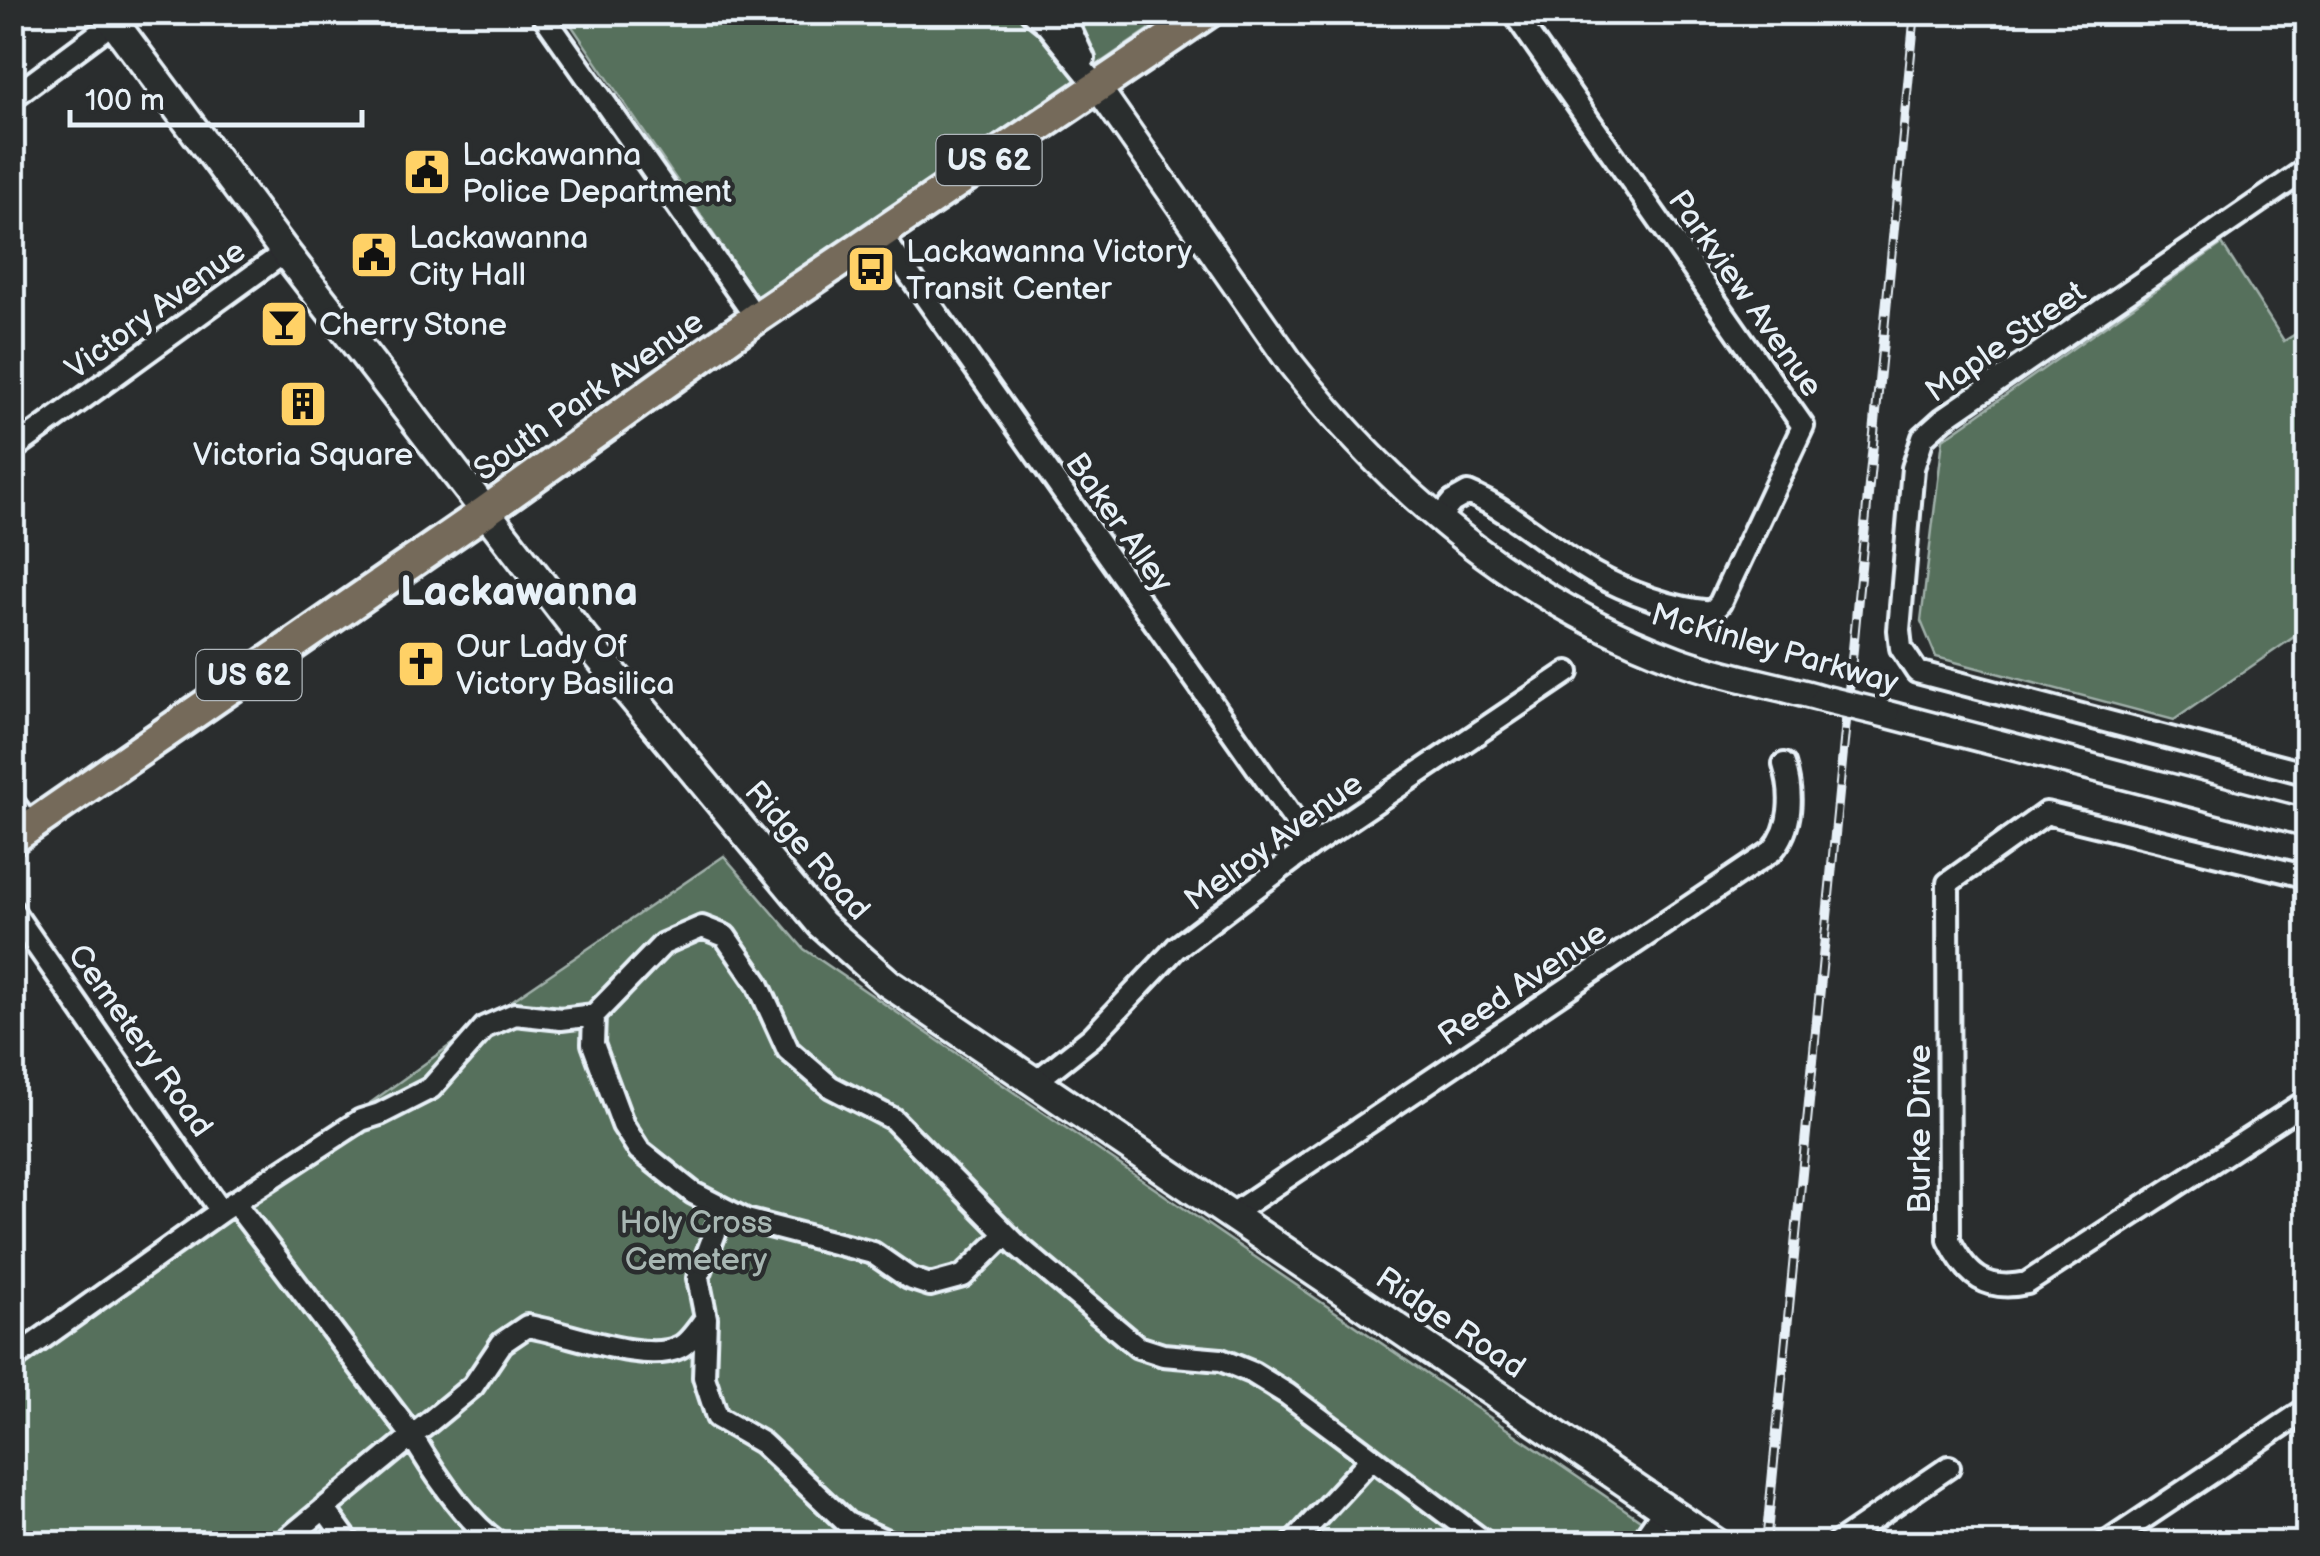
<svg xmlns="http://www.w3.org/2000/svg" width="2320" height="1556" font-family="'Balsamiq Sans',sans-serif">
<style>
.green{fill:#576f5c;stroke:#a0b0aa;stroke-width:2.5}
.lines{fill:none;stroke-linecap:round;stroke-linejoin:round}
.minor-casing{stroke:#e8f1f8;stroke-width:28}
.tertiary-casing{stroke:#e8f1f8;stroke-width:32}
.secondary-casing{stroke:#e8f1f8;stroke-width:35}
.primary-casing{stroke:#e8f1f8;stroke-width:38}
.minor{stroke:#2a2d2e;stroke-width:20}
.tertiary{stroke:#2a2d2e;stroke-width:25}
.secondary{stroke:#2a2d2e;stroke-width:28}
.primary{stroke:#746a5a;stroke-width:30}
.rail-casing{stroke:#e8f1f8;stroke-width:10}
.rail{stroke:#2a2d2e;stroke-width:6;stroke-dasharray:19;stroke-linecap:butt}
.tertiary-bridge-casing{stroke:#e8f1f8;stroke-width:32;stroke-linecap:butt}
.tertiary-bridge{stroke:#2a2d2e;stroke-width:25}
.labels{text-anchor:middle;stroke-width:9;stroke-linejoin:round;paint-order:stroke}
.shield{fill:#2a2d2e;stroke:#afb6bb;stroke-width:2.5}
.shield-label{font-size:30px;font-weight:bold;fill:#e8f1f8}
.poi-label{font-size:32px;fill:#e8f1f8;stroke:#2a2d2e;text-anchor:start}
.street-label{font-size:32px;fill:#e8f1f8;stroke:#2a2d2e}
.park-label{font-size:32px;fill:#a7b6b2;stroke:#2a2d2e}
.district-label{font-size:42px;font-weight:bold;fill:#e8f1f8;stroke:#2a2d2e}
</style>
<rect width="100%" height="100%" fill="#2a2d2e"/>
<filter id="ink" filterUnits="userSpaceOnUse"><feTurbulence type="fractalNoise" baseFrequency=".01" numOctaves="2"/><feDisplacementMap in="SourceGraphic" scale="20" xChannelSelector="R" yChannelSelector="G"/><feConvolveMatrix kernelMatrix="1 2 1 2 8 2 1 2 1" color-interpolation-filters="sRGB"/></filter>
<g filter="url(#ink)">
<path class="green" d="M563 13H1173L757 298Z
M2222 244 2284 341 2307 327V628L2174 720 1936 657 1921 621 1943 439Z
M724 856 804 949 1674 1543H13L12 1361 520 995Z"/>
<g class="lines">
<g class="minor-casing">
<path id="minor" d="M541 12 756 318
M1031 12 1046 24 1098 88
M1062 12 1084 59
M12 98 114 22
M2308 168 1943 419 1923 437 1913 468 1899 630 1901 648 1917 672 2308 774
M880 233 1312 845
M12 450 285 252
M1438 519 1452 502 1468 493C1514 512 1550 548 1593 573 1627 592 1673 609 1712 612L1720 603 1803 426 1513 12
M12 801 30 826
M2308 877 2046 813 1948 883 1949 1240C1967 1276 1986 1292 2027 1283L2308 1100
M12 910 221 1211 12 1360
M1034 1083 1092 1037 1176 948 1312 845 1568 672
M234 1202 411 1434C432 1470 465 1521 500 1544
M724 1209 698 1278 706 1318 704 1377 717 1417 762 1443 847 1523 893 1544
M221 1211 361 1120 380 1114 431 1088 485 1027 515 1014 561 1019 594 1015
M1229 1216 1772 851C1793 828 1793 793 1784 764
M1006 1234 963 1276 930 1285 909 1278 873 1253 746 1220 693 1193 639 1150 623 1125 593 1044 594 1015 663 944 702 927 725 936 758 984 788 1050 831 1087 893 1119 1018 1246 1138 1347 1163 1355 1221 1360 1253 1373 1287 1394 1487 1544
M324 1508 350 1544
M281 1544 473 1386 502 1343 527 1326C567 1332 645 1365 680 1347 690 1342 699 1327 706 1318
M1292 1544 1371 1459
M1640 1544 1665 1508
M1836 1544 1949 1467
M2105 1544 2308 1408"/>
</g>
<g class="tertiary-casing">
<path id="tertiary" d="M1098 88 1291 364C1392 493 1521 602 1678 660 1725 677 1776 685 1824 699
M1886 714 2308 823"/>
</g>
<g class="secondary-casing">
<path id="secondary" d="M106 12 285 252 581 635 821 924 888 983 1717 1544"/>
</g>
<g class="primary-casing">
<path id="primary" d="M12 839 486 511 756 318 1208 12"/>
</g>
<use href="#minor" class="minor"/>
<use href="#tertiary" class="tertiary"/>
<use href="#secondary" class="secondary"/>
<use href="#primary" class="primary"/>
<g class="rail-casing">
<path id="rail" d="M1766 1544 1915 12"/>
</g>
<use href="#rail" class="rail"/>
<g class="tertiary-bridge-casing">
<path id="tertiary-bridge" d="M1824 699 1886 714"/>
</g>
<use href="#tertiary-bridge" class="tertiary-bridge"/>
</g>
</g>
<defs>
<g id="civic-square" transform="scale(2.5)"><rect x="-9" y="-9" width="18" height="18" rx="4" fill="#ffd166" stroke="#2a2d2e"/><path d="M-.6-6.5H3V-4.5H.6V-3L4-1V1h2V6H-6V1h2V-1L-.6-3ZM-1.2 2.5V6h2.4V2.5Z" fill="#111"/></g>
<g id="bus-square" transform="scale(2.5)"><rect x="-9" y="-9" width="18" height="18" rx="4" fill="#ffd166" stroke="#2a2d2e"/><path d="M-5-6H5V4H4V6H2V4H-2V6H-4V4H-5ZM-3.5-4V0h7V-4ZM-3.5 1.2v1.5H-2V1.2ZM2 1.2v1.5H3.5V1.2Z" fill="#111"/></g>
<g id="bar-square" transform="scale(2.5)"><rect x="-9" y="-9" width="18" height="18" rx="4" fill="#ffd166" stroke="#2a2d2e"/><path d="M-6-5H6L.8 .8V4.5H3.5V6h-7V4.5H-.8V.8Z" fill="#111"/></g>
<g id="building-square" transform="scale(2.5)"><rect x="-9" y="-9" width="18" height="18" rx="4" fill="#ffd166" stroke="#2a2d2e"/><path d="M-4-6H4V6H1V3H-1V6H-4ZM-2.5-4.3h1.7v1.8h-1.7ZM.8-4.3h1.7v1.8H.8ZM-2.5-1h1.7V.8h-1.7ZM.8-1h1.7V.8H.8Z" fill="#111"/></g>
<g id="church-square" transform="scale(2.5)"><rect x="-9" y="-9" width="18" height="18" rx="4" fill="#ffd166" stroke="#2a2d2e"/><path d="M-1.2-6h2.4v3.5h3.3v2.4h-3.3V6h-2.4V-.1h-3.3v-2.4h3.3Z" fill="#111"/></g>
</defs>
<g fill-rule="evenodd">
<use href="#civic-square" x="427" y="172"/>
<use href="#civic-square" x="374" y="255"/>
<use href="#bus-square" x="871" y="269"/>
<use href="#bar-square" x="284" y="324"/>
<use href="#building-square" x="303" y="404"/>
<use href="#church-square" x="421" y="664"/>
</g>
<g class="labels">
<g class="shield">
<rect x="936.5" y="135" width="105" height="50" rx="8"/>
<rect x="196.5" y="650" width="105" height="50" rx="8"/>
</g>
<g class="shield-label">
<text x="989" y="170">US 62</text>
<text x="249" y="685">US 62</text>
</g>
<g class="poi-label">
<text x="462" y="165">Lackawanna<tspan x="462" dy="37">Police Department</tspan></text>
<text x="409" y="248">Lackawanna<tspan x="409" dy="37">City Hall</tspan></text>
<text x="906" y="262">Lackawanna Victory<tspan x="906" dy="37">Transit Center</tspan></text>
<text x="319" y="335">Cherry Stone</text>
<text x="303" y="465" text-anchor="middle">Victoria Square</text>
<text x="456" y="657">Our Lady Of<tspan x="456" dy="37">Victory Basilica</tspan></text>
</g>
<g class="street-label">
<text transform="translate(1746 293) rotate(55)" y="11">Parkview Avenue</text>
<text transform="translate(155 309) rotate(-36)" y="11">Victory Avenue</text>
<text transform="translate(2005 341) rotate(-35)" y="11">Maple Street</text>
<text transform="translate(588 395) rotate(-35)" y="11">South Park Avenue</text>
<text transform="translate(1120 522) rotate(55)" y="11">Baker Alley</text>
<text transform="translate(1775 648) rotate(16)" y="11">McKinley Parkway</text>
<text transform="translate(1273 841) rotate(-36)" y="11">Melroy Avenue</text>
<text transform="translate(808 850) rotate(49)" y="11">Ridge Road</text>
<text transform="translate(1522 983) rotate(-34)" y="11">Reed Avenue</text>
<text transform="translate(141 1040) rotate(55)" y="11">Cemetery Road</text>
<text transform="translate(1919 1129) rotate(-90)" y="11">Burke Drive</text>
<text transform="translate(1451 1322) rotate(34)" y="11">Ridge Road</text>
</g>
<g class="park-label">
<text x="696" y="1233">Holy Cross<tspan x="696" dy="37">Cemetery</tspan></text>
</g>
<g class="district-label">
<text x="519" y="605">Lackawanna</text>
</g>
</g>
<rect width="2320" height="1556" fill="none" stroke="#2a2d2e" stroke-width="50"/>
<rect x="25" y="25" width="2270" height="1506" fill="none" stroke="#e8f1f8" stroke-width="4" filter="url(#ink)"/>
<path d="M70 110v15h292v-15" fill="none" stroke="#e8f1f8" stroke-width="5"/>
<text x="85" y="110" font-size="30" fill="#e8f1f8" stroke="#2a2d2e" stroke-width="8" paint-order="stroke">100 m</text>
</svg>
